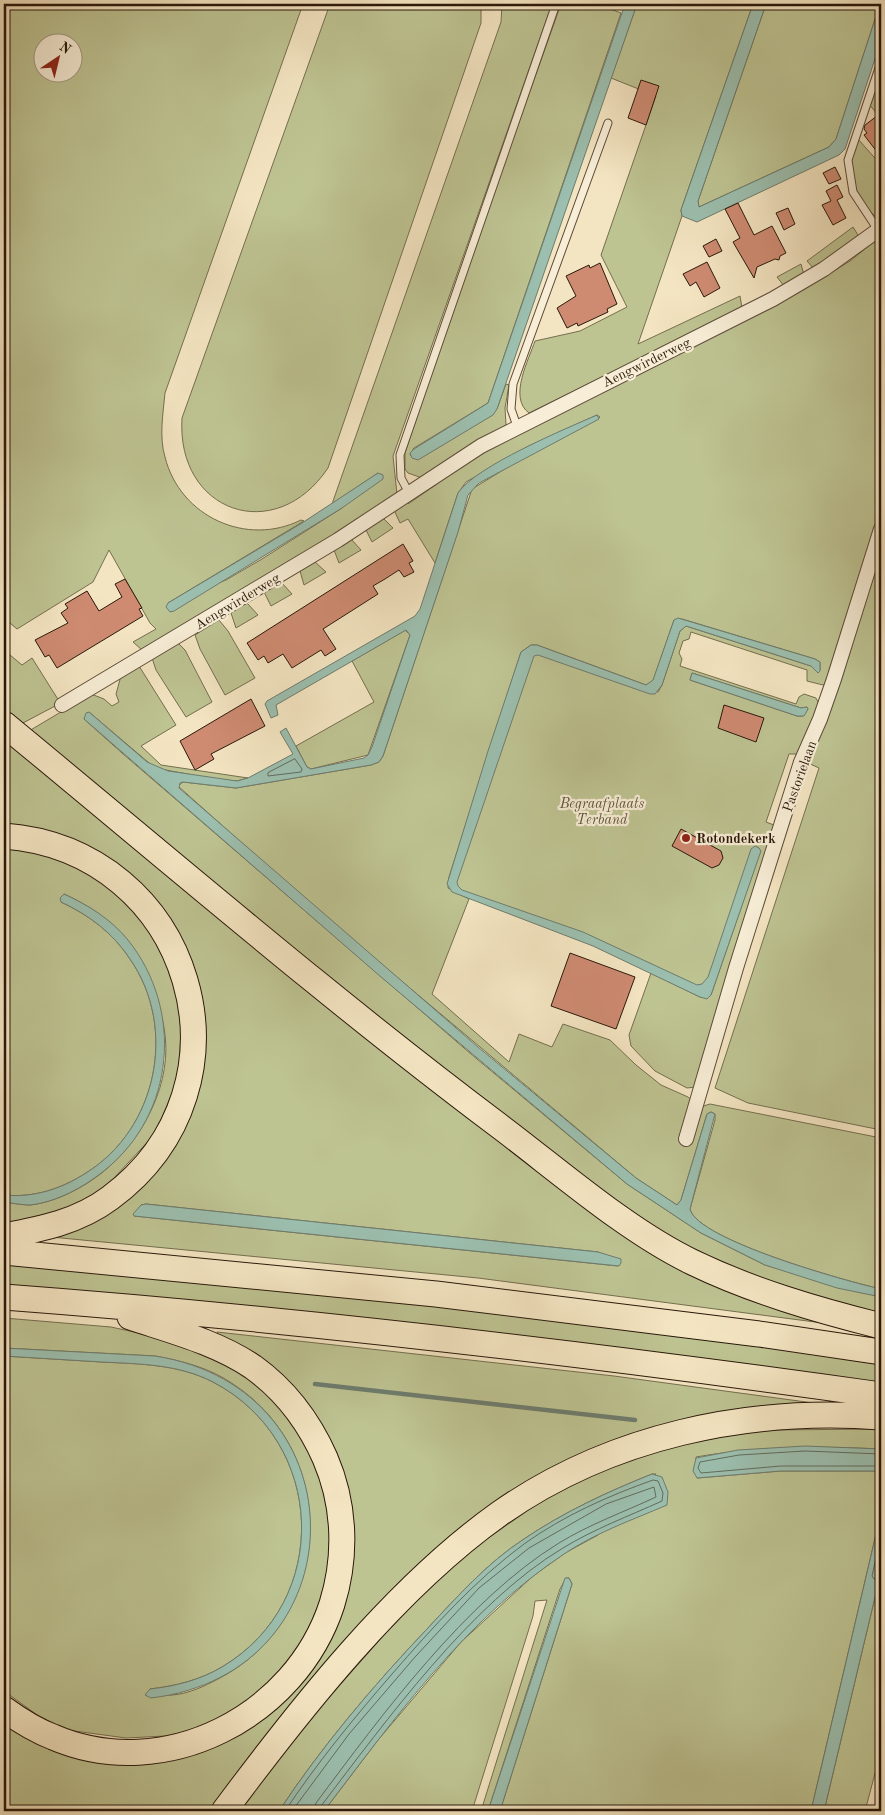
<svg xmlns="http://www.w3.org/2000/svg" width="885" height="1815" font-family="'Old Standard TT',serif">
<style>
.green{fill:#bec392;stroke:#746e4e;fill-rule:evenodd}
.water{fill:#9cbfaf;stroke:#6e7c6d}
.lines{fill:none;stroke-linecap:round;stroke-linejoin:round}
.shore{stroke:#626c5c;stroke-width:1}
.stream{stroke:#6e7c6d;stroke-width:4.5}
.building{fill:#ce8b72;stroke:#29180a}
.service-casing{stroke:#5c4b38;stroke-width:9}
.minor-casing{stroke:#5c4b38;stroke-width:16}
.motorway-casing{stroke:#29180a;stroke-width:27}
.service{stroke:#f8eed7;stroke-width:7}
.minor{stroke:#f8eed7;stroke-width:14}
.motorway{stroke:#f4e5c2;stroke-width:25}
.poi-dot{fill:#8f2418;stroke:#f8eed7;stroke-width:2}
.labels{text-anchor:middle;stroke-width:4.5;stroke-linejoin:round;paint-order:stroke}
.street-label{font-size:14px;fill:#29180a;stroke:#f8eed7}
.park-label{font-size:14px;font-style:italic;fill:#5d543a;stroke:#f8eed7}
.poi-label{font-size:14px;font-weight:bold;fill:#29180a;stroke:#f8eed7;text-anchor:start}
</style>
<rect width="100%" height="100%" fill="#f4e5c2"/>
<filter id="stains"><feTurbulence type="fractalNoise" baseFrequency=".004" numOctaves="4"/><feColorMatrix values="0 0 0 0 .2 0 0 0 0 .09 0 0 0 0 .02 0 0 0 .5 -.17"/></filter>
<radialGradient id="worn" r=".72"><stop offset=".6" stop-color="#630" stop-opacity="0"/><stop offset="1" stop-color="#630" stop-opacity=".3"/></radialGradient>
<path class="green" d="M4 4H303L165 393C163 414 159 437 165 457 180 517 247 547 301 520L304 521 168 603 226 580 262 559 342 508 378 473 332 504 501 22 502 4H552L393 456 397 494 340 531 142 650 133 642 156 629 150 623 109 550 93 582 17 629 4 618ZM42 42H72V72H42Z
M330 4H481V23L328 468C275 547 176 512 182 418Z
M561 4H597L621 13 488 403 414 448 410 454 411 456 497 409 506 384 509 385 505 408 506 425 422 478 408 473 405 469V453L457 296Z
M637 4H753L681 210 682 216 638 344 740 296 742 308 529 413C508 398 529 359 535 341L580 331 627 307 601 255 656 96 611 78Z
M766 4H880L836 139 829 147 699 207 698 201Z
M881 69V119L869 104Z
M858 139 881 165V219C865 214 848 179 850 162 851 155 856 146 858 139Z
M853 227 858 235V238L814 269 807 261Z
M881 236V519L830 678 823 685 807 681V670L691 632 689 639 683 641 679 653 682 659 680 666 796 704 799 697 804 694 816 698 819 704 814 724 799 754H789L766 822 774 825 775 833 730 968 698 1084 696 1087 687 1088 655 1071 631 1046 629 1035 651 973 700 997 707 998 711 995 760 852 759 848 757 847 707 993 651 969 601 942 457 891 451 884 453 877 486 761 525 652 530 649 658 692 662 685 680 631 686 626 811 666 818 672 820 670V662L815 659 682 619 674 620 653 681 646 685 537 645H531L521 652 449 877 448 888 469 899 432 994 509 1062 519 1034 552 1047 563 1024 610 1040 636 1065 661 1085 688 1097 694 1102 681 1143 688 1146 700 1107 710 1104 881 1138V1289C849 1282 697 1240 690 1209L715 1120V1114L711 1112 707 1114 681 1200 677 1205 636 1178 317 910 178 786 183 782 236 788 371 765 379 762 383 756 472 489 531 453 600 417 597 415 529 446 466 482 458 493 435 563 408 519 400 523 394 510 406 501 408 504 437 484 436 482 492 446 527 427 803 290 850 261ZM692 673 801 708 807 707 808 709 803 716H797L690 680Z
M801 264 804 275 784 286 777 277Z
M383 518 393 528 372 542 366 530Z
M351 539 361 550 339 563 334 550Z
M881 542V1130L748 1103 715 1088 819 768 808 763Z
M315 562 326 572 304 585 300 571Z
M281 582 292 594 271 606 264 592Z
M247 603 258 615 236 628 231 613Z
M219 620 228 631 255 678 225 695 200 649 195 635Z
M405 630 410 635 368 755 311 769 307 767 296 746 374 702 352 661Z
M178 643 185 650 212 702 186 717 156 670 152 658Z
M4 650 22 665 32 658 59 701 57 705 21 724 4 710Z
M139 666 176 725 141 746 161 765 248 778 237 781 220 780 155 768 89 712 84 719 122 753 471 1054 627 1184 701 1233 765 1265 881 1297V1317L837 1309 675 1244 444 1076 29 731 91 694 104 699 112 706 119 702 116 694 121 676Z
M11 740 620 1228 838 1325 478 1278 51 1237 110 1206 198 1061 148 900 4 830V744ZM146 1204 598 1252 621 1263 618 1266 134 1216 141 1205Z
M4 846 36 851 90 873 136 911 168 961 182 1019 178 1079 155 1134 101 1192 66 1211 4 1225V1202C12 1203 22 1205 30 1205 56 1202 83 1188 103 1172 143 1139 174 1082 164 1028 163 1019 159 1011 157 1002 150 979 143 960 128 941 111 920 88 905 64 894L61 902C89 915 113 933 130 959 178 1028 157 1129 86 1173 61 1189 34 1198 4 1195Z
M4 1262 275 1286 881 1360V1385L4 1287Z
M4 1318 111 1327 176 1341 215 1353 281 1403 308 1443 330 1506V1575L312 1625 291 1661 243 1707 192 1730 165 1736 126 1738 67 1730 40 1717 4 1691V1611L9 1608 4 1593V1356C36 1358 69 1360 102 1362 140 1364 178 1364 213 1382 326 1441 333 1601 222 1667 200 1680 176 1686 150 1689 157 1691 166 1696 172 1695 188 1694 205 1686 218 1679 334 1620 342 1455 233 1384 210 1368 183 1361 155 1356L4 1348Z
M217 1332 614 1376 821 1404 731 1413 517 1493 216 1811H4V1711L45 1739 195 1748 322 1643 341 1474 219 1339Z
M881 1429V1449C816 1446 760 1446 696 1457L697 1478 781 1471H881V1513L811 1811H500L572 1584 569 1578H566L560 1589 488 1811H481L547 1600 535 1601 533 1616 472 1811H324L378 1740 461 1642 533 1576 565 1553 598 1535 656 1474H652C607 1492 564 1512 524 1539 487 1563 457 1597 427 1629 373 1686 322 1746 279 1811H237L293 1738 385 1634 455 1561 550 1495 628 1459 700 1436 770 1430Z
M881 1572V1751L865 1811H824Z"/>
<path class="water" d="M625 4H637L497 409 493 415 418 460 412 458 410 453 414 449 488 403Z
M753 4H766L698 201 699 207 829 147 836 139 880 4 881 41 845 149 839 155 697 222 682 216 681 210Z
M597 415 599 419 479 483 468 495 458 532 383 756 379 762 371 765 236 788 183 782 180 783 179 788 478 1047 636 1178 677 1205 681 1200 707 1114 711 1112 715 1114 690 1209C697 1240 849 1282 881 1289V1297L837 1288 765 1265 701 1233 627 1184 381 977 84 719 86 713 89 712 147 762 168 771 237 781 248 778 293 754 280 732 286 728 307 767 311 769 364 758 368 755 372 747 410 635 406 630 276 705 278 715 271 718 265 704 267 701 415 616 420 609 458 493C476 466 565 429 597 415Z
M378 473 383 475V479L342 508 174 611 170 612 166 607 168 603 302 523Z
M678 618 815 659 820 662V671L818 673 811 666 686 626 680 631 662 685 655 694H650L538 655 534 656 457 882 458 886 462 890 583 932 697 985 702 984 708 977 751 849 755 846 759 848 761 851 711 995 707 999 700 997 593 946 452 892 447 884 488 751 521 652 531 645H537L646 685 653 680 674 620Z
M692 673 801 708 807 707 808 709 804 716H797L690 680Z
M64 894C88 905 111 919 128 940 184 1010 175 1114 105 1170 84 1187 57 1202 30 1205 22 1205 12 1203 4 1202V1195C34 1198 61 1189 86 1173 157 1129 178 1028 130 959 113 933 89 915 61 902L60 898Z
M146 1204 598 1252 621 1259V1263L619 1266 134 1216 133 1214 141 1205Z
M4 1348 155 1356C365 1389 361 1673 151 1698L145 1695 150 1689C176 1686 200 1680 222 1667 333 1601 326 1441 213 1382 178 1364 140 1364 102 1362 69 1360 36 1358 4 1356Z
M805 1446 881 1449V1471H781L697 1478 693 1471 696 1458 738 1450Z
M652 1474 662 1477 668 1492 667 1505C632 1520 595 1533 564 1554 466 1619 394 1719 324 1811H279C322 1746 373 1686 427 1629 457 1597 487 1563 524 1539 564 1512 607 1492 652 1474Z
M881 1513V1572L824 1811H811Z
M565 1578H569L572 1584 500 1811H488Z"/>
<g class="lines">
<path class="shore" d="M295 759 302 769 301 772 268 776V773Z
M881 1454 805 1451 739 1455 700 1462 698 1468 701 1473 781 1466H881
M881 1535 872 1576 874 1579 881 1577
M285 1811C317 1763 354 1718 392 1674 433 1627 474 1581 524 1544 563 1516 608 1496 653 1480L658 1481 663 1493 662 1501C629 1516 594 1529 563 1548 471 1603 386 1721 321 1806L320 1811
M292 1811 349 1734 415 1657 479 1588 529 1548 606 1504 654 1487 656 1497C624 1512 590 1524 559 1543 466 1600 381 1716 316 1803L314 1811"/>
<path class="stream" d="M315 1384 635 1420"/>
</g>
<path class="building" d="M641 80 659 86 646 125 628 118Z
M881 113V157L864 135 867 133 864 129 865 125Z
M835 167 841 179 829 184 823 173Z
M837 185 843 197 837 200 846 218 833 225 822 205 831 201 826 191Z
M738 203 754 235 772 226 786 253 780 256 779 260 775 259 757 267 754 278 733 242 740 238 725 209Z
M788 208 795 224 784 230 776 213Z
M716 239 722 251 709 257 703 246Z
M707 262 720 288 704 297 696 282 690 286 683 274Z
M600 263 617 304 607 309 608 312 578 326 577 323 567 328 557 308 576 296 566 276 589 265 590 268Z
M403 544 413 561 409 563 414 572 404 577 399 570 385 579 373 586 378 594 323 629 336 649 325 656 321 650 292 668 283 654 268 663 264 656 258 660 247 643Z
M125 579 142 608 139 609 143 616 57 668 49 655 45 657 35 640 68 623 61 613 68 608 65 604 87 591 99 611 122 597 115 584Z
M251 699 265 726 211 754 214 759 195 770 180 741Z
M724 705 764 718 756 742 718 728Z
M681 829 721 851 723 858 719 865 712 868 672 846Z
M570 953 635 977 616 1029 551 1006Z"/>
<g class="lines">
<g class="service-casing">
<path id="service" d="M878 230 853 192 848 160 881 62
M517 426 511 409 513 384 608 123
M409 493 401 478 400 455 556 4"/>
</g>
<g class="minor-casing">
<path id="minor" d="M62 705 338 540 481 446 773 299 824 269 881 228
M686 1139 736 968 801 762 820 719 834 679 881 529"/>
</g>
<g class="motorway-casing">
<path id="motorway" d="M4 724C168 859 329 998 498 1125 558 1170 626 1230 692 1262 752 1291 817 1310 881 1326
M4 836C192 850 263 1085 110 1198 78 1222 41 1229 4 1236
M4 1252 436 1294 759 1334 881 1352
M4 1297C297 1319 590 1354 881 1395
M4 1709C19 1720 35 1730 53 1737 165 1785 296 1716 332 1604 347 1556 345 1504 325 1458 309 1422 285 1390 253 1367 216 1342 172 1331 130 1317
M224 1811C300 1709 395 1588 499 1514 610 1436 747 1407 881 1417"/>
</g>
<use href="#service" class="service"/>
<use href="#minor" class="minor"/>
<use href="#motorway" class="motorway"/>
</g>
<circle class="poi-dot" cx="686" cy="838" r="5"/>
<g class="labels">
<g class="street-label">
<text transform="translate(646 362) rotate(-26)" y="5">Aengwirderweg</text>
<text transform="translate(237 601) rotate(-31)" y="5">Aengwirderweg</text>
<text transform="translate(799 776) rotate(-70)" y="5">Pastorielaan</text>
</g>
<g class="park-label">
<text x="602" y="808">Begraafplaats<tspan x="602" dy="16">Terband</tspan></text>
</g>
<g class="poi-label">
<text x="696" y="843">Rotondekerk</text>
</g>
</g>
<rect width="885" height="1815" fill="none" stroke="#f4e5c2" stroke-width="20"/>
<rect x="5" y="5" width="875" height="1805" fill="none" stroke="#29180a" stroke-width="2.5"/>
<rect x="10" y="10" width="865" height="1795" fill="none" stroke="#29180a"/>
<g transform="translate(58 58) rotate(35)"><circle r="24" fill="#f8eed7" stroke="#a59885"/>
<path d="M0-4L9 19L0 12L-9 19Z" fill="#8f2418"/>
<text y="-8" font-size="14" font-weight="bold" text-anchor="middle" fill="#29180a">N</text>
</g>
<rect width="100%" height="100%" filter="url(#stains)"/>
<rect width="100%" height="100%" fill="url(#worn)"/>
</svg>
